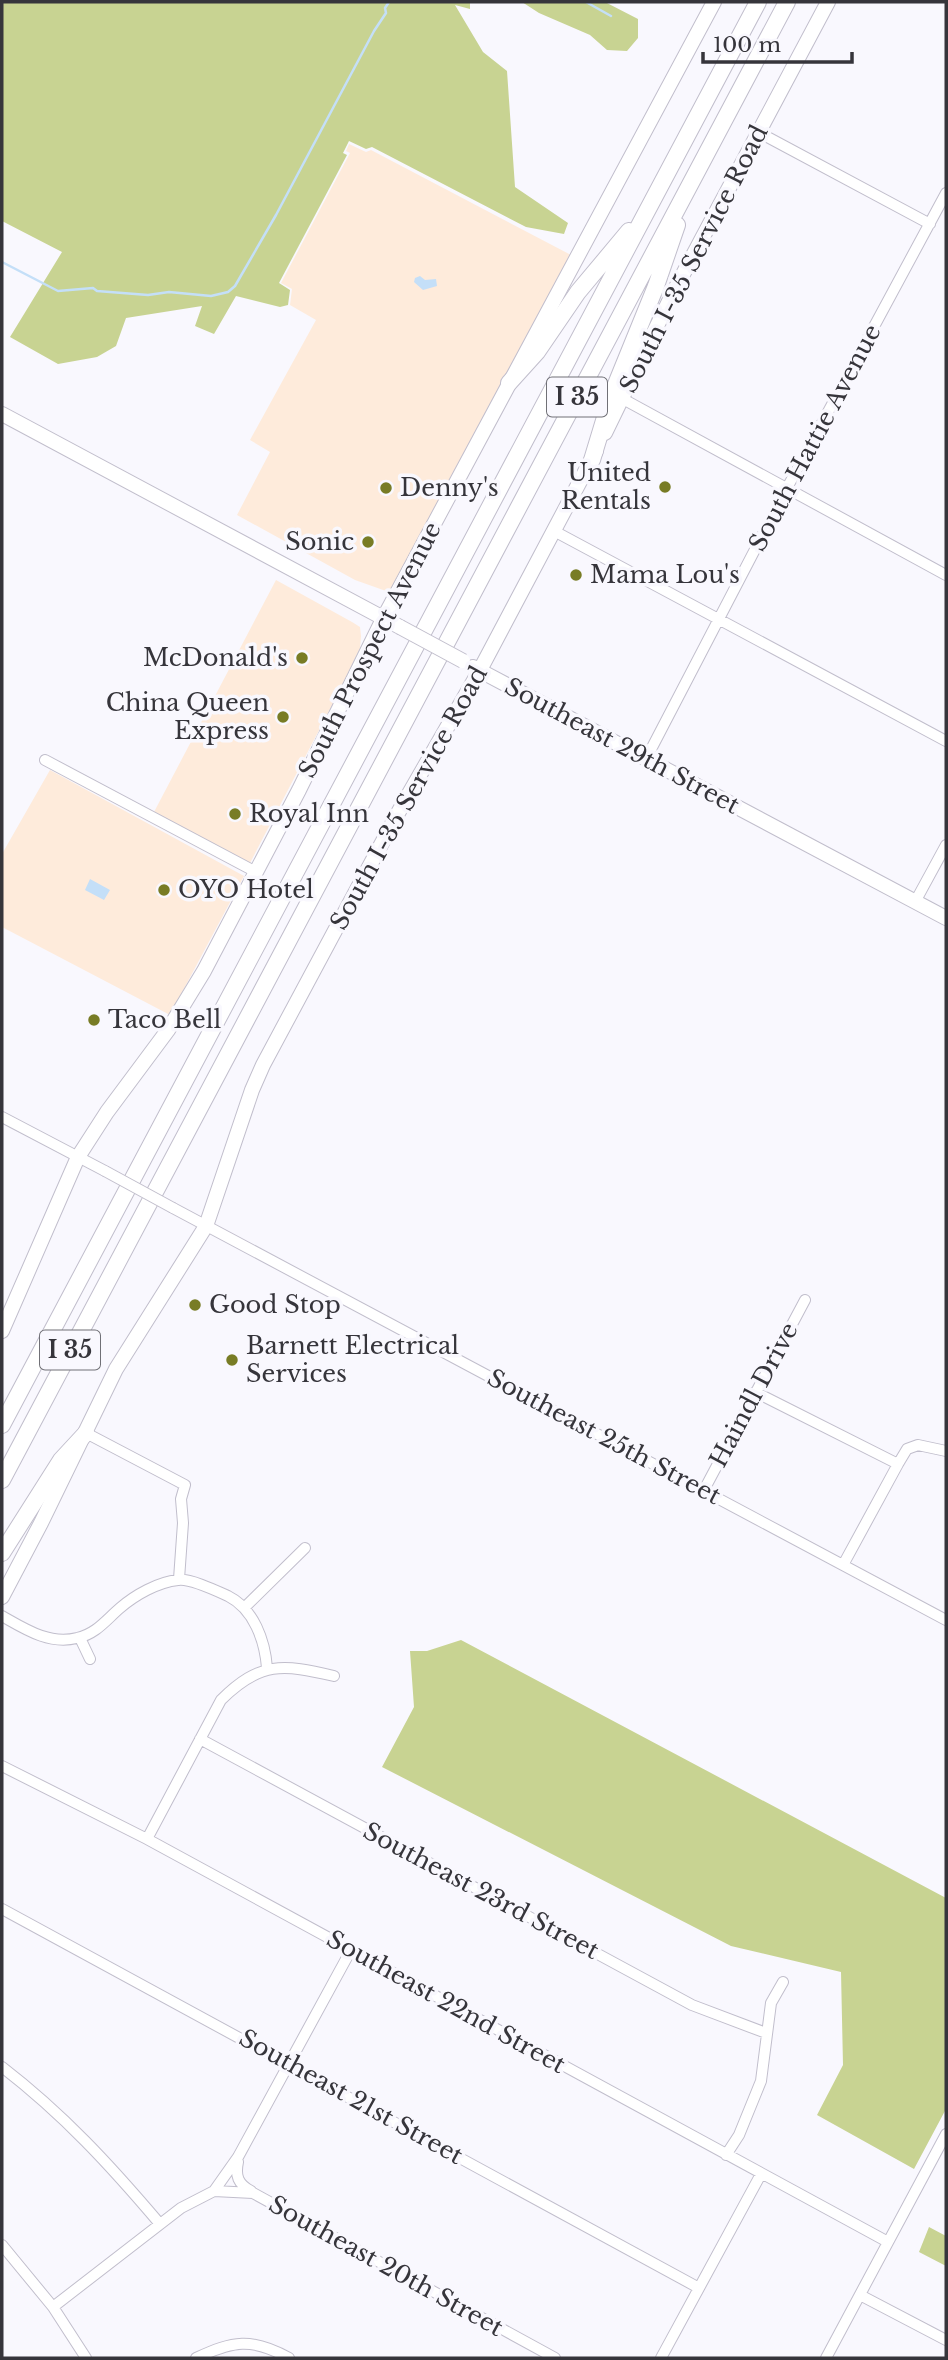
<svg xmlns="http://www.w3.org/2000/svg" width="948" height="2360" font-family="'Libre Baskerville',serif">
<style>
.commercial{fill:#feebdb}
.green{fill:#c8d392}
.water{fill:#c4dff8}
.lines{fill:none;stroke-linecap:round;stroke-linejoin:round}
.stream{stroke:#c4dff8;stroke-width:2.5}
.minor-casing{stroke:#c1becc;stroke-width:12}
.major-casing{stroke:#c1becc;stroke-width:16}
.highway-casing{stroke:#c1becc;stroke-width:18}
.minor{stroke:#fff;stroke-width:10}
.major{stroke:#fff;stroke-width:14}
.highway{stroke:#fff;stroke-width:16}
.minor-bridge-casing{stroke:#c1becc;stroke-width:12;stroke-linecap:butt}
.major-bridge-casing{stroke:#c1becc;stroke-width:16;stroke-linecap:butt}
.minor-bridge{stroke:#fff;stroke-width:10}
.major-bridge{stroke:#fff;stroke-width:14}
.poi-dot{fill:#787c25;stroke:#f9f8fe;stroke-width:2.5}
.labels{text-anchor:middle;stroke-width:7;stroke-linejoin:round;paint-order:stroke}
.shield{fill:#f9f8fe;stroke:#707076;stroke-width:2}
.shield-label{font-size:23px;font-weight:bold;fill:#36353b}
.street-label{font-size:24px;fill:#36353b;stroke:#f9f8fe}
.poi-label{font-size:24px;fill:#36353b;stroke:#f9f8fe;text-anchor:start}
</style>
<rect width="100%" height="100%" fill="#f9f8fe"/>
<path class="commercial" d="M349 144 366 152 371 150 571 255 391 590 386 591 355 580 237 515 270 452 250 440 316 320 290 305 292 289 281 283 350 153 346 151Z
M276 580 352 622 360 627 361 636 360 648 342 686 250 863 154 812Z
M50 770 244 876 170 1015 2 927V854Z"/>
<path class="green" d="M2 2H470V9L455 5 483 52 507 71 515 187 568 223 564 234 526 227 372 147 366 149 349 141 343 153 347 155 279 283 290 290 288 305 280 307 236 296 214 334 195 326 202 306 126 318 116 346 97 357 58 364 10 337 62 252 2 221Z
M522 2H605L638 19V38L627 51 607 50 590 35 539 13Z
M461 1640 946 1898V2109L914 2169 817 2115 843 2065 841 1972 731 1946 382 1767 414 1707 410 1651H427Z
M929 2227 946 2236V2266L919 2252Z"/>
<path class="water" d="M420 276 425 280 436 279 437 286 423 290 414 282 415 278Z
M90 879 110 890 104 900 85 890Z"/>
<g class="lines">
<path class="stream" d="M586 2 611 16
M2 262 58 291 93 288 97 291 148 295 169 292 211 296 228 292 235 286 276 215 374 31 386 13 385 8 389 2"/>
<g class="minor-casing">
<path id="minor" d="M758 132 930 224
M623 399 946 575
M554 531 946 741
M646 759 787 488 946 193
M45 760 256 872
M915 902 946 845
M2 1117 105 1171
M173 1208 946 1620
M755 1392 898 1464 907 1449 918 1445 946 1451
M86 1433 185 1485 181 1499 183 1523 179 1579
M704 1490 805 1300
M843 1565 898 1464
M245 1607 305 1548
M2 1616C25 1629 49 1645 77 1638 96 1634 106 1620 120 1608 135 1595 158 1582 178 1580 190 1578 217 1591 228 1596 254 1609 265 1641 267 1668
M80 1638 90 1659
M200 1739 692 2005 766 2033
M2 1766 147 1839 888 2242
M147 1839 221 1700C260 1661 283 1664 334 1676
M2 1909 699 2288
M2 2067C63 2114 110 2165 160 2224
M726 2155 739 2135 761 2081 771 2003 783 1982
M238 2162C235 2176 238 2184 251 2191
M214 2191 253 2193 555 2358
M2 2245 53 2307 86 2358
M860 2295 946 2340
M53 2307 181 2208 214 2191 238 2157 351 1950
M196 2358C233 2341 251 2337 289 2358
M661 2358 761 2174
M826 2358 946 2134"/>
</g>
<g class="major-casing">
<path id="major" d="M2 414 400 627
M605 433 673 293 828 2
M473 667 946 918
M2 1331 78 1157 107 1112 168 1030 204 971 299 790 383 619 714 2
M2 1597 41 1523 116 1369 206 1226 252 1090 263 1065 398 813 480 670 596 451"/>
</g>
<g class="highway-casing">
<path id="highway" d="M509 383 537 352 578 292 629 231
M592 460 612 394 656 286 677 225
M2 1425 758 2
M2 1480 787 2
M2 1553 61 1460 86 1433"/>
</g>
<use href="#minor" class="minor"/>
<use href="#major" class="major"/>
<use href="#highway" class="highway"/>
<g class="minor-bridge-casing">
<path id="minor-bridge" d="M105 1171 173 1208"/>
</g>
<g class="major-bridge-casing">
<path id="major-bridge" d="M400 627 463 661"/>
</g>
<use href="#minor-bridge" class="minor-bridge"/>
<use href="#major-bridge" class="major-bridge"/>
</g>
<g class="poi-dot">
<circle cx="665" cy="487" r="7"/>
<circle cx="386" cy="488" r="7"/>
<circle cx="368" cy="542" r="7"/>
<circle cx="576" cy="575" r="7"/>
<circle cx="302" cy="658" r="7"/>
<circle cx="283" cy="717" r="7"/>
<circle cx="235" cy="814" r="7"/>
<circle cx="164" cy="890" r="7"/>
<circle cx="94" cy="1020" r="7"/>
<circle cx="195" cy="1305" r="7"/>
<circle cx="232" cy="1360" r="7"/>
</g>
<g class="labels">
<g class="shield">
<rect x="547" y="377.5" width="60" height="39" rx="5"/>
<rect x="40" y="1330.5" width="60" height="39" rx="5"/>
</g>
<g class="shield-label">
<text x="577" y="405">I 35</text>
<text x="70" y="1358">I 35</text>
</g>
<g class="street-label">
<text transform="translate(694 259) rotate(-63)" y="8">South I-35 Service Road</text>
<text transform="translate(815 438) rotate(-62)" y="8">South Hattie Avenue</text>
<text transform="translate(370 650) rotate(-63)" y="8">South Prospect Avenue</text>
<text transform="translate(622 746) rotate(28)" y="8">Southeast 29th Street</text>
<text transform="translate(409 798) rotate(-61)" y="8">South I-35 Service Road</text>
<text transform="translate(754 1395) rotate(-62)" y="8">Haindl Drive</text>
<text transform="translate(604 1437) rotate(28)" y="8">Southeast 25th Street</text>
<text transform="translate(481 1891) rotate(28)" y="8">Southeast 23rd Street</text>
<text transform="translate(446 2002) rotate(29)" y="8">Southeast 22nd Street</text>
<text transform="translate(351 2097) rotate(29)" y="8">Southeast 21st Street</text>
<text transform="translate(386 2266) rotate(29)" y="8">Southeast 20th Street</text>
</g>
<g class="poi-label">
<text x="651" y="481" text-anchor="end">United<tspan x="651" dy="28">Rentals</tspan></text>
<text x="400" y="496">Denny's</text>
<text x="354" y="550" text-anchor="end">Sonic</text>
<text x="590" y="583">Mama Lou's</text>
<text x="288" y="666" text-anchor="end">McDonald's</text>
<text x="269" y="711" text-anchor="end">China Queen<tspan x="269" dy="28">Express</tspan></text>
<text x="249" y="822">Royal Inn</text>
<text x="178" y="898">OYO Hotel</text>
<text x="108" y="1028">Taco Bell</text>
<text x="209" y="1313">Good Stop</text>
<text x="246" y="1354">Barnett Electrical<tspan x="246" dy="28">Services</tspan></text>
</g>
</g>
<rect width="948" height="2360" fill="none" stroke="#36353b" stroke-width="7"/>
<path d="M703 52v10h149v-10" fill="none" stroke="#36353b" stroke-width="3.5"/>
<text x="713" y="52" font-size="21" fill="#36353b" stroke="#f9f8fe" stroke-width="5" paint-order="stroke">100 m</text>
</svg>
